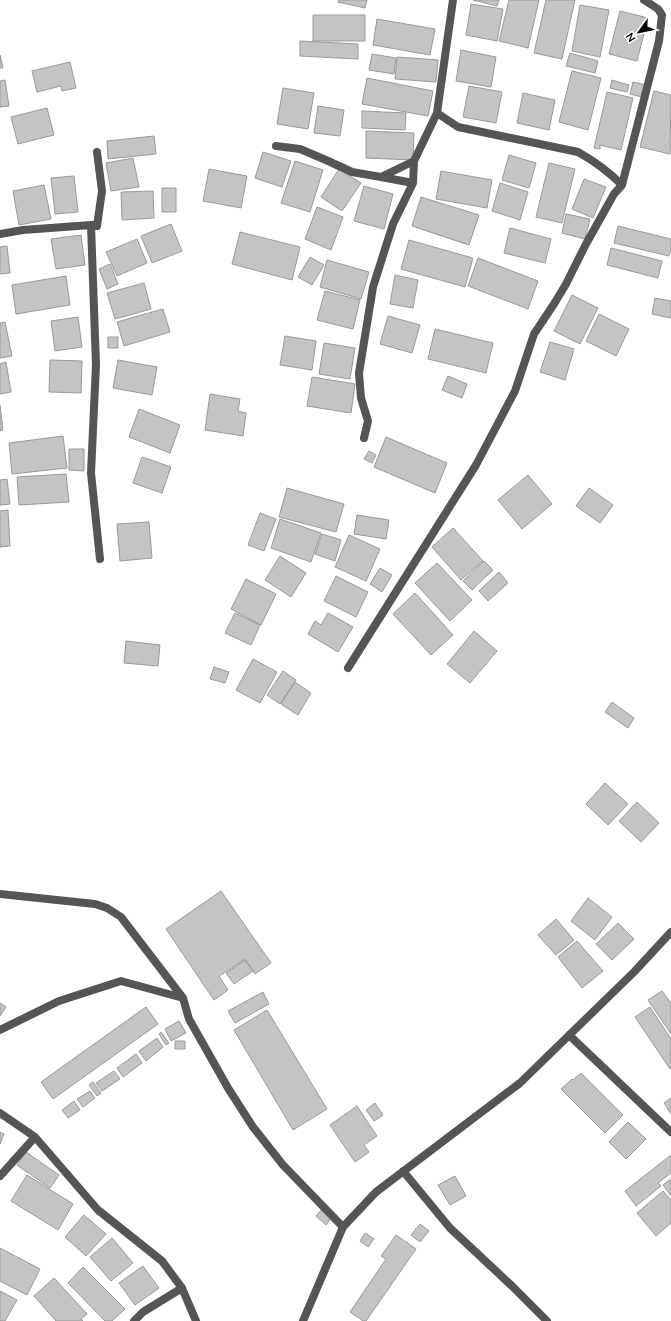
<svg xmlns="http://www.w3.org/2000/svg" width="671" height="1321" font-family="Mulish,sans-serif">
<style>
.building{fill:#c4c4c4;stroke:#999}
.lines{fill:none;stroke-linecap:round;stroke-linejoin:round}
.minor{stroke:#555;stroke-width:8}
</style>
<rect width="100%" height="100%" fill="#fff"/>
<path class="building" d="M339 0H367L365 8 338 2Z
M473 0H499L497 6Z
M509 0H539L528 48 499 41Z
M546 0H575L562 59 534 53Z
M471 4 503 9 497 41 466 35Z
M580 5 609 10 600 57 572 51Z
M620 11 648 18 637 61 609 54Z
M313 15H365V41H313Z
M377 19 435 29 430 55 373 45Z
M300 41 358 44V59L300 56Z
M461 50 496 57 491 87 456 81Z
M570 53 598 61 595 73 566 66Z
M372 54 396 58 394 74 369 70Z
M0 55 3 68H0Z
M397 57 438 60 436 82 395 79Z
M70 62 76 88 62 91 61 86 37 92 32 71Z
M572 71 601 78 588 130 559 122Z
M367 78 433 91 428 116 362 104Z
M5 80 9 106 0 107V81Z
M612 80 629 85 627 92 610 88Z
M633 82 646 85 642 97 630 94Z
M469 86 502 92 496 123 463 117Z
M283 88 314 93 308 129 277 124Z
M654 91 671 95 670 154 640 147Z
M607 92 633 98 621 150 600 145V149L594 148Z
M523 93 555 100 549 130 517 123Z
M318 106 344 110 340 136 314 133Z
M47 108 54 135 18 144 11 117Z
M362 111 406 113 405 130 362 128Z
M366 131 414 133 413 160 366 158Z
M154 136 156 154 108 159 107 141Z
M263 152 291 161 282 187 255 178Z
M509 155 536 163 529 188 502 180Z
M133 158 139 187 111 191 106 163Z
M295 161 323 170 310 212 281 203Z
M549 163 575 169 562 223 536 217Z
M209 169 247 176 241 208 203 201Z
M339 169 361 183 342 211 321 197Z
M441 171 492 180 487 208 436 199Z
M74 176 78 212 55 214 51 178Z
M584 179 606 187 593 218 572 209Z
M500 183 528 192 520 220 492 211Z
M44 185 51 219 19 225 13 191Z
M364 186 393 194 384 229 354 221Z
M162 188H176V212H162Z
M153 191 154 218 122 220 121 192Z
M421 197 479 215 469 245 412 226Z
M317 207 343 217 331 250 305 239Z
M566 214 590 219 585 239 562 233Z
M171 224 182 251 152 263 141 236Z
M618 226 671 239V248L669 256 614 243Z
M510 228 551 239 545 263 504 253Z
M240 232 300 247 292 280 232 264Z
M81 235 85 265 56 269 51 239Z
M137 239 147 263 117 276 106 252Z
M409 240 473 258 465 287 401 269Z
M7 246 10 273 0 274V247Z
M611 248 662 261 658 278 607 265Z
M310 257 324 265 312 285 298 277Z
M478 258 538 281 528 309 468 286Z
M327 260 369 272 361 299 320 287Z
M110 264 118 284 107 289 99 269Z
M395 275 418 280 413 308 390 304Z
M66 276 70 305 16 314 12 285Z
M144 283 151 309 115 319 107 293Z
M325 291 360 300 353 329 317 320Z
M572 295 598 308 580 344 554 331Z
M655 298 671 301V318L652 314Z
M163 309 170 332 124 346 117 322Z
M599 314 629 329 616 356 586 341Z
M388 316 420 325 412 353 380 344Z
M78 317 82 347 55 351 51 321Z
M5 322 12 356 0 358V323Z
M435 329 493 343 486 373 428 359Z
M285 336 316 341 312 370 280 365Z
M108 337H118V348H108Z
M550 342 574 349 565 380 540 372Z
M324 343 355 348 350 379 319 374Z
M50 360 82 361 81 393 49 392Z
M118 360 157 367 152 395 113 388Z
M6 362 11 392 0 394V364Z
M448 376 467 384 462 398 442 390Z
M312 377 355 384 351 413 307 406Z
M210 394 240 399 238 411 246 413 243 436 205 430Z
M0 405 3 430 0 431Z
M139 409 180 425 170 453 129 437Z
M63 436 67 468 12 474 9 443Z
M386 437 447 463 435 493 374 467Z
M69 449H84V471L69 470Z
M369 451 376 455 372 463 364 459Z
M142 457 171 467 162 493 133 483Z
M66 474 69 502 19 505 17 477Z
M528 475 552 504 522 529 498 500Z
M7 479 10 504 0 505V480Z
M287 488 344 504 336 532 279 517Z
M589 488 613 505 600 523 576 506Z
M8 510 10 546 0 547V511Z
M260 513 276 519 264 551 248 545Z
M357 515 389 520 386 539 354 534Z
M280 519 321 533 311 562 271 548Z
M149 522 152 558 120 561 117 524Z
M453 528 483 561 461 580 432 547Z
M322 534 341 540 335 561 315 554Z
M349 535 380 549 366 581 335 567Z
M280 556 306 573 291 597 265 580Z
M484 561 493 570 472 590 463 581Z
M437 563 472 600 450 621 415 583Z
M380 568 392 575 382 592 370 584Z
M499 572 508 583 488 601 479 591Z
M336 576 368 592 356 617 324 601Z
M246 579 276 594 261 625 231 609Z
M415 593 453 635 431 655 393 614Z
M235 613 260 625 251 645 225 633Z
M328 613 353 627 338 652 308 634 315 621 321 625Z
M474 631 497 651 470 683 447 664Z
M126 641 160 645 158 666 124 663Z
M253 659 277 672 260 703 236 690Z
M214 667 229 672 225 683 210 679Z
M283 671 296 680 280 704 267 695Z
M295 682 311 693 298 715 281 704Z
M612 702 634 718 628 728 605 712Z
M605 783 628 804 608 825 586 804Z
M637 802 659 823 641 842 619 821Z
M221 891 271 963 255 974 245 959 219 976 228 990 214 1000 166 929Z
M588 898 612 917 595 940 571 921Z
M556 919 574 940 556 955 538 935Z
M618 923 634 939 612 960 596 944Z
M577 941 603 971 582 988 558 957Z
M245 960 253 971 234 984 226 973Z
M662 991 671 1003V1034L648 1000Z
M263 992 269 1004 235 1023 228 1011Z
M0 1003 6 1007 0 1016Z
M146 1007 158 1024 53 1099 41 1082Z
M650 1007 671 1039 670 1069 635 1017Z
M267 1010 327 1109 293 1130 234 1030Z
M179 1021 186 1033 171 1041 165 1029Z
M161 1032 169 1043 166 1045 159 1034Z
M157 1038 163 1047 146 1061 139 1051Z
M175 1041H185V1049H175Z
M136 1054 142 1063 123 1077 117 1068Z
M114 1071 120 1079 102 1091 96 1083Z
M581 1073 623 1115 605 1133 561 1089 572 1079 573 1080Z
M93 1082 101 1093 97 1096 89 1085Z
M90 1091 95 1098 83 1107 77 1099Z
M671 1098V1114L664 1103Z
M74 1101 80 1110 68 1118 62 1110Z
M375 1103 383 1115 374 1121 366 1110Z
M357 1106 377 1136 364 1145 369 1152 355 1162 330 1125Z
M628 1122 646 1139 626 1159 609 1142Z
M0 1132 4 1134 0 1144Z
M26 1152 59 1175 50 1188 17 1165Z
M671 1155V1173L658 1183 661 1186 636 1206 625 1191Z
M27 1175 73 1204 58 1230 11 1201Z
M455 1176 466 1196 450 1205 438 1185Z
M671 1179V1196L663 1185Z
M663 1191 671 1200V1223L656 1236 637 1213Z
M321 1210 331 1218 326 1225 316 1216Z
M84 1215 106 1234 86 1256 65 1237Z
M420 1224 429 1231 420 1242 411 1235Z
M365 1233 374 1239 368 1247 360 1241Z
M396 1235 416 1249 366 1321H363L350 1312 386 1259 381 1256Z
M112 1238 133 1263 111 1281 90 1257Z
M0 1248 40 1269 27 1295 0 1281Z
M143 1266 159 1288 135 1305 119 1283Z
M83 1267 125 1309 112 1321H105L68 1283Z
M54 1278 87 1314 81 1319 83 1321H56L34 1296Z
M0 1291 17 1300 5 1321H0Z"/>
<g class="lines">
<path class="minor" d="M276 146 300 149 326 160 352 172 381 177 414 161
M381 177 413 183
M622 185 659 41 662 15 658 9 644 0
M91 225 96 365 91 473 100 559
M0 234 23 230 91 225 97 226 102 191 97 152
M364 438 368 421 361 398 359 373 373 287 393 224 413 183 414 161 437 113 453 0
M348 668 476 465 515 391 534 334 554 304 566 284 586 244 614 194 622 185C608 171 596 162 578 152L458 127 437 113
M0 894 95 904 107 908 121 917 183 998
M0 1030 59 1001 121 981 183 998 189 1019 228 1088 253 1127 283 1165 343 1227
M569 1035 671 1132
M0 1113 35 1137 98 1210 162 1261 182 1288 196 1321
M403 1171 450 1228 512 1286 547 1321
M0 1176 35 1137
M134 1321 143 1312 182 1288
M303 1321 343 1227 376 1192 520 1083 634 972 671 932"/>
</g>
<g transform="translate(639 32) rotate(237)" stroke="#ffffff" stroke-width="3" paint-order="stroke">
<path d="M0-3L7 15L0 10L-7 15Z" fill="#000000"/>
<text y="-6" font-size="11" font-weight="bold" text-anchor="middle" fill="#000000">N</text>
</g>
</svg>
